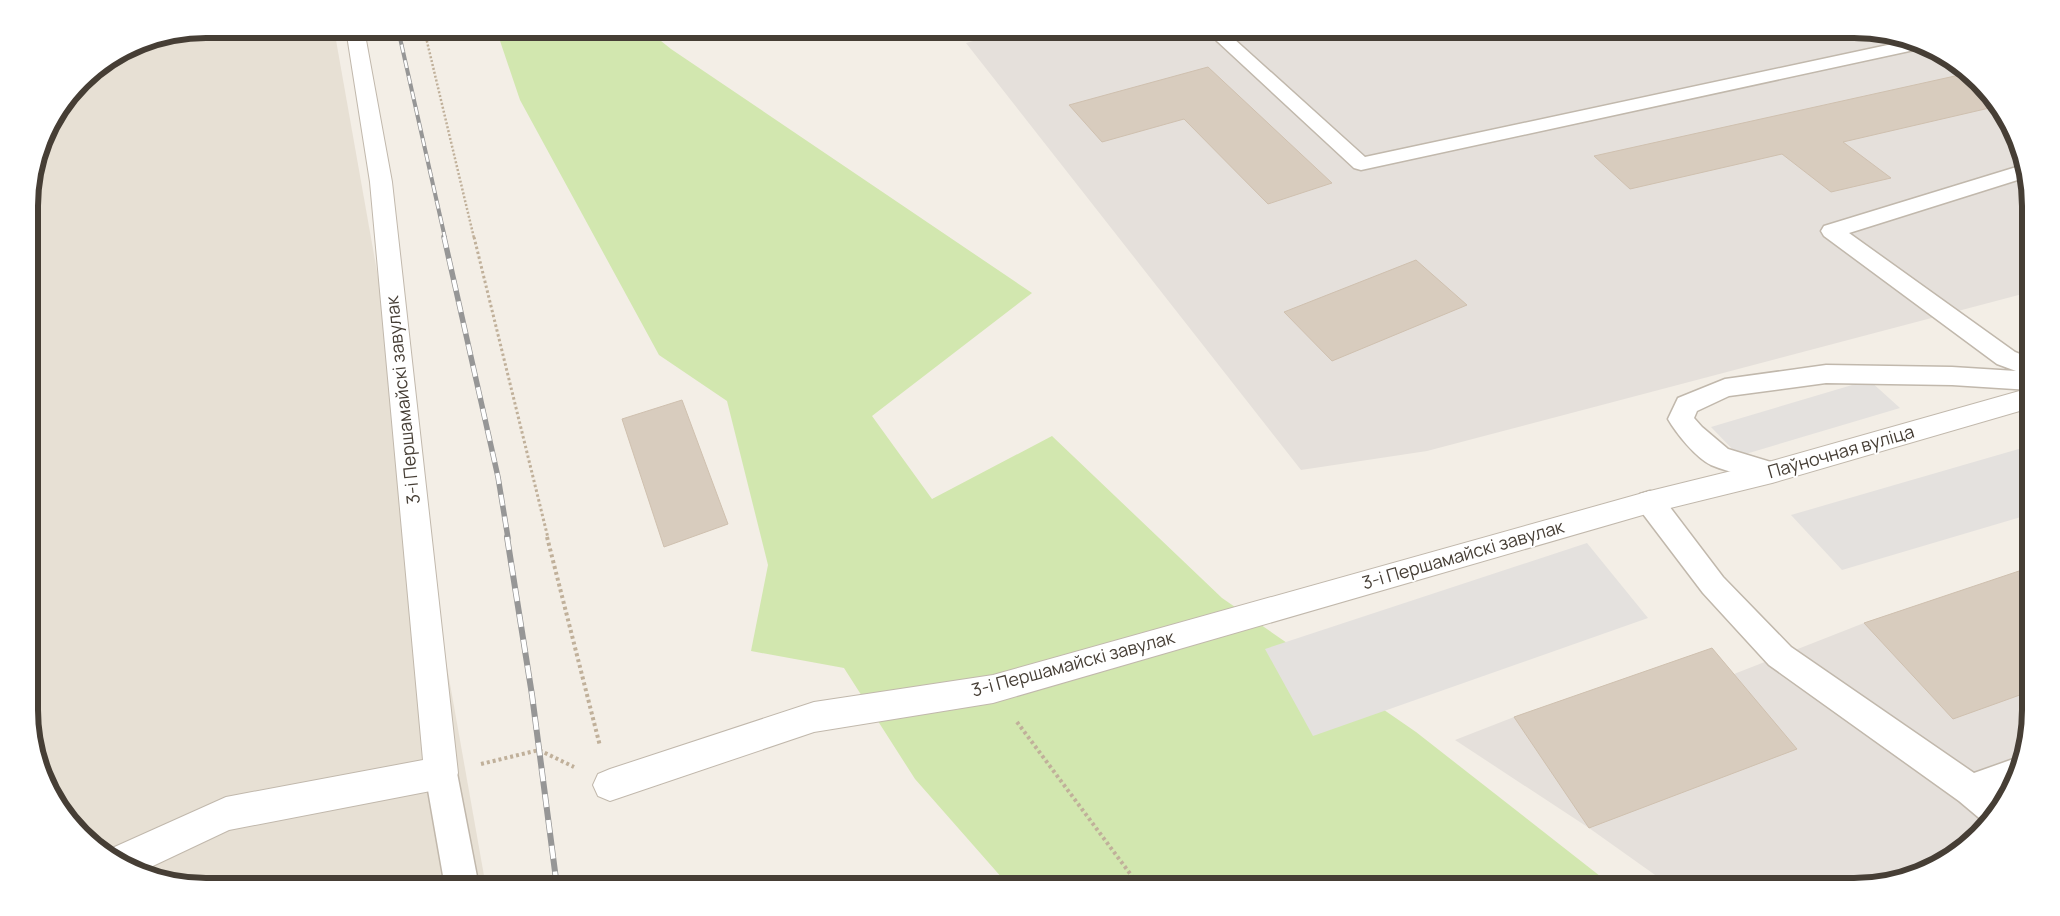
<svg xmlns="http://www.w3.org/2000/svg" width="2060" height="916" font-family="Manrope,sans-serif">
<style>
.residential{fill:#e7e0d4}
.industrial{fill:#e5e0db}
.green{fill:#d2e7af}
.parking{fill:#e4e1de}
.building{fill:#d8ccbe;stroke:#cfc0af}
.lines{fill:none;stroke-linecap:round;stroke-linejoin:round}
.service-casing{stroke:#c1b8ac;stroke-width:3}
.minor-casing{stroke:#c1b8ac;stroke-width:2}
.tertiary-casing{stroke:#c1b8ac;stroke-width:2}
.path-far2{stroke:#c0b09a;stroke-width:2.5;stroke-dasharray:2 2;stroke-linecap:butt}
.path-far1{stroke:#c0b09a;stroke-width:3;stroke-dasharray:2.5 2.5;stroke-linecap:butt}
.path{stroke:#c0b09a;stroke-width:4;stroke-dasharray:3 3;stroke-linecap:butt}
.service{fill:#fff;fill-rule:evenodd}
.minor{fill:#fff;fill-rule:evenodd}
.tertiary{fill:#fff;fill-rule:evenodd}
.rail-far2-casing{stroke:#969696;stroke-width:4}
.rail-far1-casing{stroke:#969696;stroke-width:5.5}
.rail-casing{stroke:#969696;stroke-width:6}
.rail-far2{stroke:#fff;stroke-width:2.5;stroke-dasharray:8;stroke-linecap:butt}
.rail-far1{stroke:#fff;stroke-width:4;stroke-dasharray:11;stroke-linecap:butt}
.rail{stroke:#fff;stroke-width:4.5;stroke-dasharray:13;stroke-linecap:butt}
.labels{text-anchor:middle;stroke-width:4;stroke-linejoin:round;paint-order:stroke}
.street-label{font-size:18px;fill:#463e35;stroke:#fff}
.rim{fill:none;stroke:#463e35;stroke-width:6}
</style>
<rect width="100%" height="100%" fill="#f3eee6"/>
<path class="residential" d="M206 29H334L486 887H206L138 874 65 818 30 734 29 194 47 128 89 73 138 42Z"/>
<path class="industrial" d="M1045 29H1854L1922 42 1995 98 2030 183V292L1427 451 1301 470 966 43 987 37Z
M2031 567V711L2018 778 1962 851 1911 878 1866 887H1672L1589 828 1455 740 1514 717 1712 648 1734 674 1864 623Z"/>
<path class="green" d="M496 29H646L671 49 1032 293 872 416 932 499 1052 436 1222 598 1416 732 1614 887H1010L915 779 844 668 751 651 768 565 727 401 659 355 520 100Z"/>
<path class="parking" d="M1869 380 1900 408 1739 456 1711 427Z
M2029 446 2031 514 1842 570 1791 515Z
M1587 543 1648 618 1313 736 1265 649Z"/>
<path class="building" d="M1208 67 1332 183 1268 204 1184 119 1102 142 1069 105Z
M1964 74 1995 98 1998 106 1843 142 1891 178 1831 192 1782 154 1630 189 1594 156Z
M1416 260 1467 305 1332 361 1284 312Z
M682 400 728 524 664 547 622 419Z
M2031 567V691L1953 719 1864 623Z
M1712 648 1797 749 1589 828 1514 717Z"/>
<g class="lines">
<g class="service-casing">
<path id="service" d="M1204 29H1223L1365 157 1911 40 1922 42 1928 47 1361 170 1354 168Z
M2023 165 2027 177 1849 233 2015 352 2030 358V390L1952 385 1826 383 1729 396 1697 411 1694 418 1702 427 1728 449 1781 465 1785 472 1781 479 1772 482C1752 477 1730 473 1711 465 1696 458 1676 433 1668 419L1678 398 1725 379 1826 365 1952 367 2016 371 1997 364 1824 236 1821 231 1824 226Z
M1650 491 1660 494 1723 577 1791 647 1974 773 2019 757 2022 758C2019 773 2016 788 2000 795L2003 797 1984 822 1959 801 1769 665 1703 593 1640 510 1636 502 1640 494Z
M441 758 452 762 457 773 479 887H445L425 773 430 762Z"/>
</g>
<g class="minor-casing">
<path id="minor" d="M346 29H364L392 182 458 773 453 784 441 789 229 830 138 873 109 852 110 849 226 797 423 760 370 182Z
M1650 491 1660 494 1664 502 1660 510 993 703 814 732 610 801 598 796 593 785 598 774 610 769 814 702 993 675Z"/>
</g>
<g class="tertiary-casing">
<path id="tertiary" d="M2030 388V408L1772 483 1650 513 1640 510 1636 502 1640 494 1650 491 1772 461Z"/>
</g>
<path class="path-far2" d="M424 29 474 238"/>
<path class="path-far1" d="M474 237 548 538"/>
<path class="path" d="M547 537 600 746
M1017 722 1140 887
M481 764 539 750 574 767"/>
<use href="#service" class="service"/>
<use href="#minor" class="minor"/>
<use href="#tertiary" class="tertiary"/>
<g class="rail-far2-casing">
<path id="rail-far2" d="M398 29 445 238"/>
</g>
<g class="rail-far1-casing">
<path id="rail-far1" d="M444 237 498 477 508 538"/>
</g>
<g class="rail-casing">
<path id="rail" d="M507 537 532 695 557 887"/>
</g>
<use href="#rail-far2" class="rail-far2"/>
<use href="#rail-far1" class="rail-far1"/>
<use href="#rail" class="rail"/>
</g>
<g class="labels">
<g class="street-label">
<text transform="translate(403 400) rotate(-96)" y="6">3-і Першамайскі завулак</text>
<text transform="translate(1841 452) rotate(-16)" y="6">Паўночная вуліца</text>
<text transform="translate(1463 555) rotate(-16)" y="6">3-і Першамайскі завулак</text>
<text transform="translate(1073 664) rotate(-15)" y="6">3-і Першамайскі завулак</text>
</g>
</g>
<path d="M0 0H2060V916H0ZM206 38H1854A168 168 0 0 1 2022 206V710A168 168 0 0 1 1854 878H206A168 168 0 0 1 38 710V206A168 168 0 0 1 206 38Z" fill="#fff" fill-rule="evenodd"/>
<path class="rim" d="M206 38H1854A168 168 0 0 1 2022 206V710A168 168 0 0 1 1854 878H206A168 168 0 0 1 38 710V206A168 168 0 0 1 206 38Z"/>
</svg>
